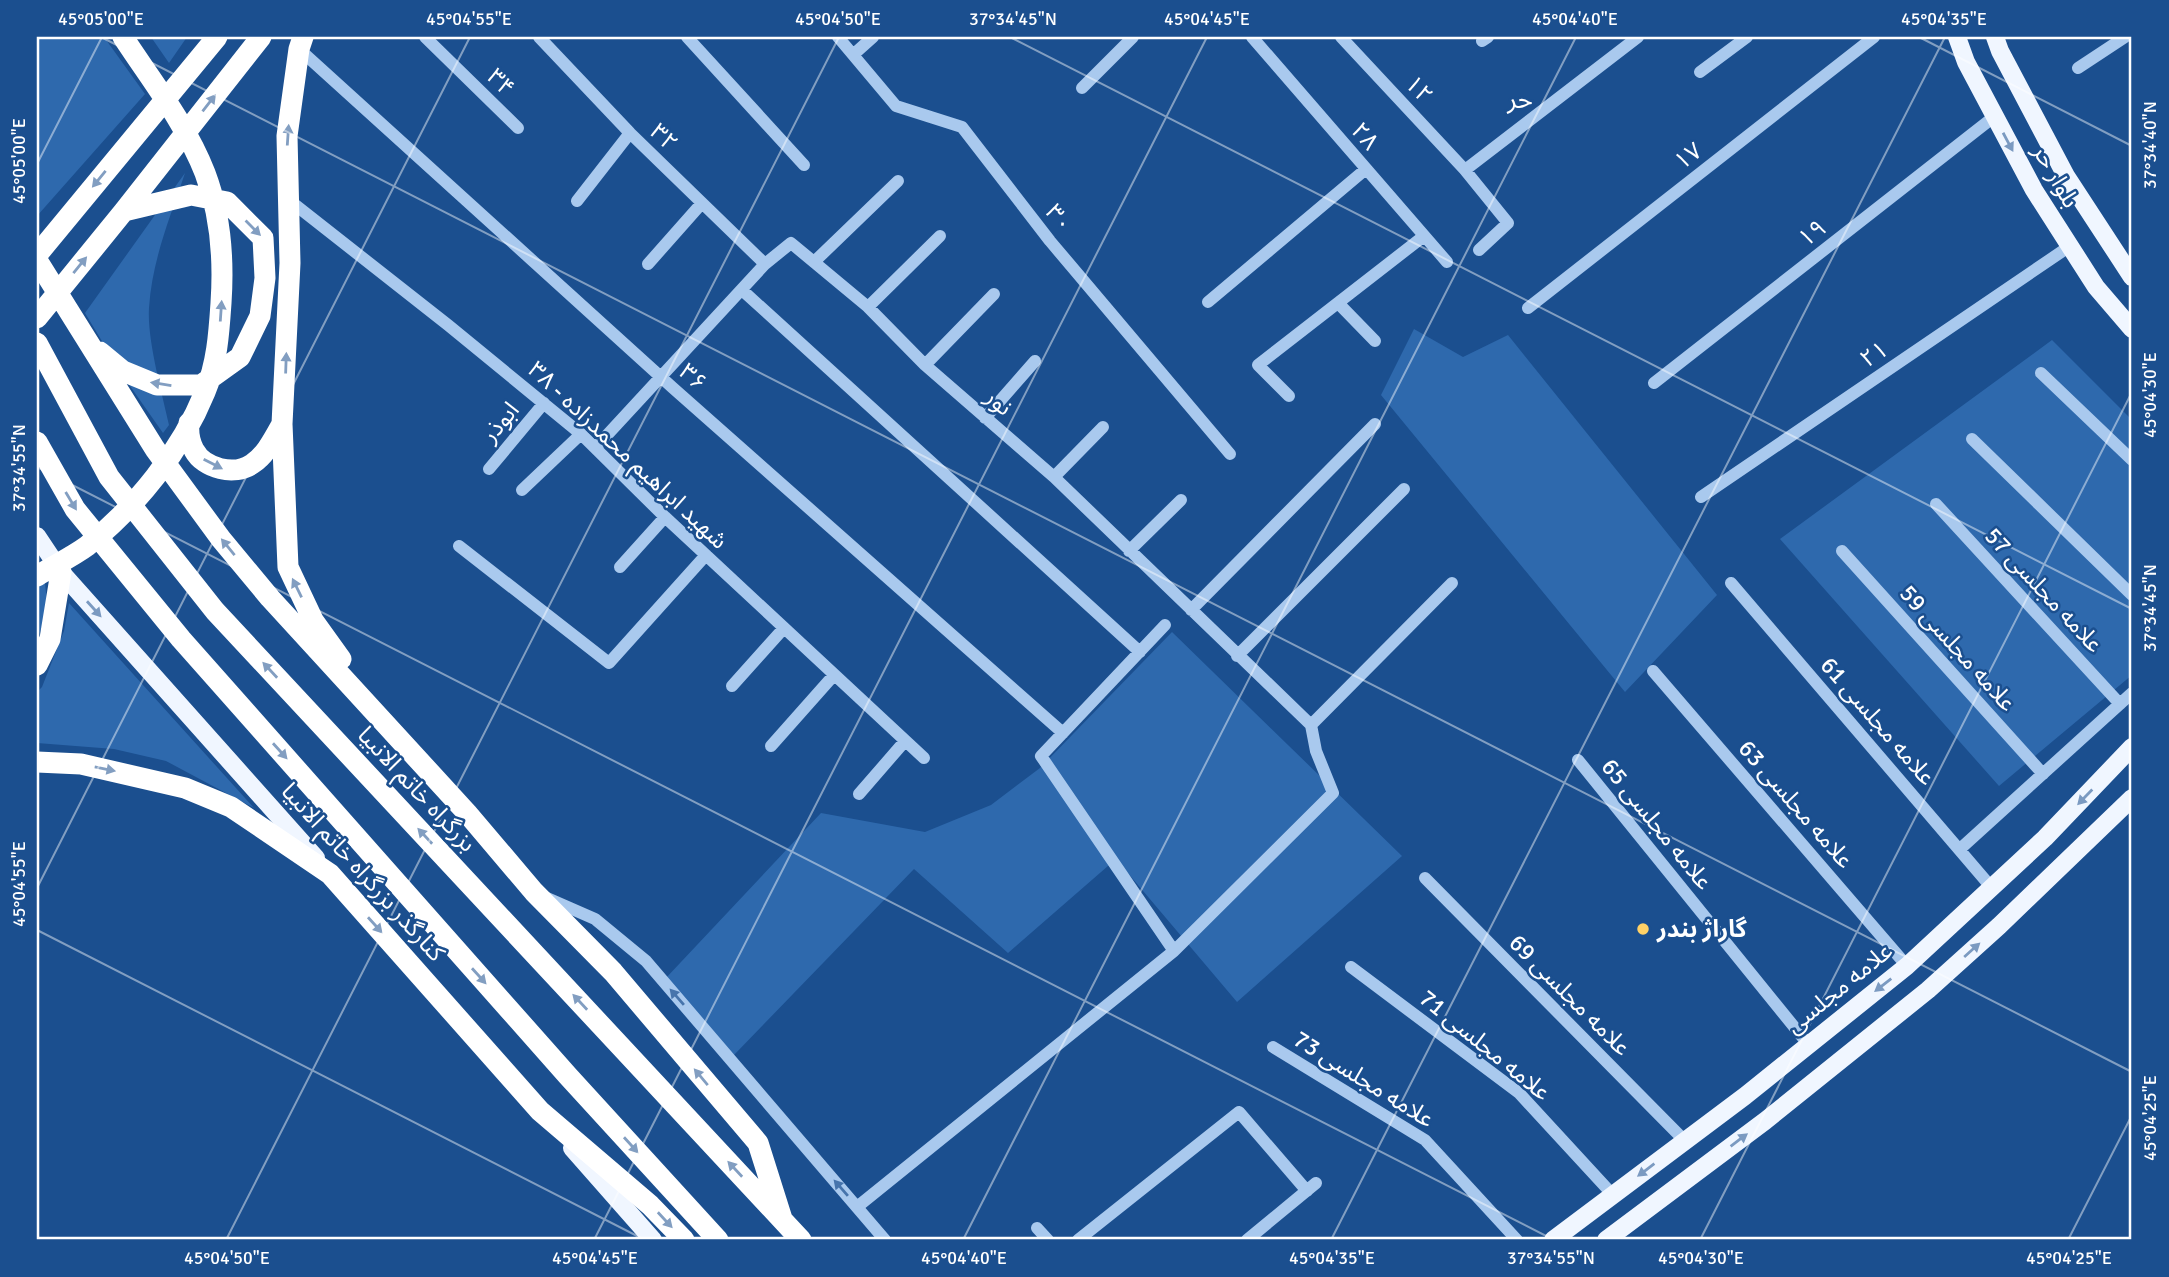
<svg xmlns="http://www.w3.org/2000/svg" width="2169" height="1277" font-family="Signika,'Noto Sans Arabic',sans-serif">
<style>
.green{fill:#2e69ad}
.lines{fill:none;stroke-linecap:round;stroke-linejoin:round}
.minor{stroke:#a9c9ee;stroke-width:12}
.major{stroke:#f0f6ff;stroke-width:18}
.highway{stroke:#fff;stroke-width:21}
.oneway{fill:#829ec1}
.oneway2{fill:#7b9ac1}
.oneway3{fill:#4674ac}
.ticks{fill:none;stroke:#fff;stroke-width:2;stroke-opacity:0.45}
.poi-dot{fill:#ffd166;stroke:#1b4f8f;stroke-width:2.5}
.labels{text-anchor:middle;stroke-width:5;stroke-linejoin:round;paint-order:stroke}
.street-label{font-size:24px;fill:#fff;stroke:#1b4f8f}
.poi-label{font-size:24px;font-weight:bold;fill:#fff;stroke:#1b4f8f;text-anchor:start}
.neighbourhood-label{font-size:26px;fill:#fff;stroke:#1b4f8f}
.neatline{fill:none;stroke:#fff;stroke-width:2.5}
.ticks-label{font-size:18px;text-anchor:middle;fill:#fff}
</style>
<rect width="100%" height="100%" fill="#1b4f8f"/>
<path class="green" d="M37 37H104L145 94 37 216Z
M151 37H187L169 63Z
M185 173C170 218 152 260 149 308 147 340 162 392 169 425L163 433 123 376 85 313Z
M1414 329 1463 357 1508 335 1717 595 1625 692 1381 395Z
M2052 340 2132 420V675L1999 786 1780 539Z
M45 583 48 612 37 639V588Z
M69 603 254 808 166 761 114 749 37 743V692L42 687 64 631Z
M1172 632 1402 856 1237 1002 1116 859 1008 953 914 869 733 1056 665 979 821 813 925 832 991 805 1040 768Z"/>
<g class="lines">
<path class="minor" d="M425 37 518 128
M539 37 630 133 765 264
M687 37 804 165
M838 37 896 106 962 127 1050 241 1230 454
M1252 37 1447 262
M1341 37 1465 170 1508 223 1479 250
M1482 41 1488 37
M299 49 673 388 1063 733
M854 54 873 37
M2078 68 2125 37
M1700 72 1747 37
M1082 88 1133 37
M1465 170 1638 37
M289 200 448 325 581 434 665 517 924 758
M577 201 630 133
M814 262 898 181
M648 264 702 203
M742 290 1140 652
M1208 302 1366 169
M1338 303 1375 341
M868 307 940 236
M1528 308 1874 37
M925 365 994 294
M2041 373 2132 460
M1654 383 1995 116
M1289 396 1258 365 1424 236
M985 418 1035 361
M1972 439 2132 595
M596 447 765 264 791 243 868 307 925 365 1054 477 1311 725
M489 469 544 403
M1054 477 1103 427
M522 490 581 434
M1701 497 2070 246
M1936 504 2120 704
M459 546 609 663 706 555
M1129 551 1181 500
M1842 551 2043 774
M620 567 665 517
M1731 583 1992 888
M1191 610 1375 424
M1237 656 1404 489
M1653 671 1907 966
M732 686 784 628
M1311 725 1452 583
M771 746 834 675
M1578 760 1808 1044
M859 794 905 741
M1960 849 2132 693
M1425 878 1685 1141
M547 898 595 919 646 961 885 1240
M1174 951 1333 793 1316 751 1311 725
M1351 967 1519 1093 1613 1195
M1273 1047 1425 1140 1517 1240
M857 1207 1174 951 1041 756 1165 625
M1037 1228 1048 1240
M1078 1240 1239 1112 1307 1191
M1247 1240 1316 1183"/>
<path class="major" d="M1957 37 1966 62 2034 190 2096 287 2132 329
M1995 37 2000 51 2066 176 2132 277
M37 536 61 572 316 858
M572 1148 653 1240
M1553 1240 1745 1096 1907 966 2045 838 2132 747
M1606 1240 1765 1121 1928 990 1999 926 2132 798"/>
<path class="highway" d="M303 37 299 49 287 136 290 263 282 424 288 567 313 620 341 659
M37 255 217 37
M37 260 155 449 221 539 270 598 467 813 534 892 613 972 758 1143 782 1219
M37 318 124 211 261 37
M37 343 109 477 215 611 801 1240
M100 352 123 371 157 385H201L240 357 260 316 265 278 263 238 227 202 191 195 124 211
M189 423C188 433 189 441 194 450 204 469 235 476 252 464 266 455 274 438 282 424
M37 442 75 509 181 639 568 1076 718 1240
M37 576C53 566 72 557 87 546 137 506 181 451 205 392 217 364 219 333 221 303 224 259 221 215 205 173 186 124 151 80 123 37
M37 665 50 639 61 572
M37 762 81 764 185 788 231 807 330 874 540 1111 650 1205 684 1240"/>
</g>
<defs><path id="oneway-solid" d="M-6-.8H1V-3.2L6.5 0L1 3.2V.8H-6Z" transform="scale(1.75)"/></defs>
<g class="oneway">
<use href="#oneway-solid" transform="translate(209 103) rotate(-52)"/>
<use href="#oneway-solid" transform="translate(288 135) rotate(-86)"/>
<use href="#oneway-solid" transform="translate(99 179) rotate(129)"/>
<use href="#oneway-solid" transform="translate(253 228) rotate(45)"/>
<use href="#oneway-solid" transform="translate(80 265) rotate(-51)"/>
<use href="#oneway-solid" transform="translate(221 311) rotate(-86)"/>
<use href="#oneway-solid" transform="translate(286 363) rotate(-88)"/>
<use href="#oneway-solid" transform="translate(161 384) rotate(-171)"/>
<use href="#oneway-solid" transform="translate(213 464) rotate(27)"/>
<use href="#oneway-solid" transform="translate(71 501) rotate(59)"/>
<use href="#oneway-solid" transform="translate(228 547) rotate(-129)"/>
<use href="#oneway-solid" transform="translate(297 588) rotate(-116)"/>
<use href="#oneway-solid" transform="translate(270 670) rotate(-133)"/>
<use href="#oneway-solid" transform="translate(280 751) rotate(48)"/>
<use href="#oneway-solid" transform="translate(105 769) rotate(11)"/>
<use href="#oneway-solid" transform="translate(425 836) rotate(-133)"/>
<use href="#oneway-solid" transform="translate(375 925) rotate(48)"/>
<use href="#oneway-solid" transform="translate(479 976) rotate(48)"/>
<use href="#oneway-solid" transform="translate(580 1002) rotate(-133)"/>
<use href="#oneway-solid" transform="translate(701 1077) rotate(-130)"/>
<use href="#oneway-solid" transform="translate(631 1145) rotate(48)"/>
<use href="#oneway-solid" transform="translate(735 1169) rotate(-133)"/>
<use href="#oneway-solid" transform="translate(665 1220) rotate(47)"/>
</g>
<g class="oneway2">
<use href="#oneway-solid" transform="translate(2008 142) rotate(62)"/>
<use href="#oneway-solid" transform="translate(94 609) rotate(48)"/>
<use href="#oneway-solid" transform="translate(2085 797) rotate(134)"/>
<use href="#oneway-solid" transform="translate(1972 950) rotate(-42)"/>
<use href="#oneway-solid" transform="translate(1883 985) rotate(142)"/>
<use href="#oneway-solid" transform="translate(1739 1140) rotate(-37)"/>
<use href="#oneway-solid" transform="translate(1646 1170) rotate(143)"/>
</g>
<g class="oneway3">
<use href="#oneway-solid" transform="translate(677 997) rotate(-131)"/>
<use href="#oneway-solid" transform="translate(841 1188) rotate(-131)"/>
</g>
<path class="ticks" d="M101 37 2132 1072M1010 37 2132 609M1919 37 2132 146M37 164 102 37M37 467 1554 1240M37 888 470 37M37 930 645 1240M226 1240 839 37M594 1240 1207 37M963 1240 1576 37M1331 1240 1945 37M1700 1240 2132 392M2068 1240 2132 1115"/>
<circle class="poi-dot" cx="1643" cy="929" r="7"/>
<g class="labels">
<g class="street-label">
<text transform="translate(501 82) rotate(45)" y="8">۳۴</text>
<text transform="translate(1419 89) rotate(47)" y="8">۱۲</text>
<text transform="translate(1365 136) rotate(49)" y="8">۲۸</text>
<text transform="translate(664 137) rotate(44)" y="8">۳۲</text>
<text transform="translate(1688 156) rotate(-38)" y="8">۱۷</text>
<text transform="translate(2056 176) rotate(60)" y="8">بلوار حر</text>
<text transform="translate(1059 218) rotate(52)" y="8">۳۰</text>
<text transform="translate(1812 233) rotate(-38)" y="8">۱۹</text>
<text transform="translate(1874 354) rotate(-34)" y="8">۲۱</text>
<text transform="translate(693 377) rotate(42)" y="8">۳۶</text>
<text transform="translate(999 402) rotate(41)" y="8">نور</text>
<text transform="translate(500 422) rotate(-50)" y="8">ابوذر</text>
<text transform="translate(628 455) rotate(43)" y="8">شهید ابراهیم محمدزاده - ۳۸</text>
<text transform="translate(2044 590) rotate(47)" y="8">علامه مجلسی 57</text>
<text transform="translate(1958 648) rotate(48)" y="8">علامه مجلسی 59</text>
<text transform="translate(1878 721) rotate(49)" y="8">علامه مجلسی 61</text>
<text transform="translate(417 789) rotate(47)" y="8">بزرگراه خاتم الانبیا</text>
<text transform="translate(1796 804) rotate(49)" y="8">علامه مجلسی 63</text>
<text transform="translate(1657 824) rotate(51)" y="8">علامه مجلسی 65</text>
<text transform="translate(363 872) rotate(48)" y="8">کنارگذر بزرگراه خاتم الانبیا</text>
<text transform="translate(1839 988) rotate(-39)" y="8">علامه مجلسی</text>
<text transform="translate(1570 995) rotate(45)" y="8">علامه مجلسی 69</text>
<text transform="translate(1485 1045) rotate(39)" y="8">علامه مجلسی 71</text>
<text transform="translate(1364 1079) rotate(32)" y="8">علامه مجلسی 73</text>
</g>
<g class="poi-label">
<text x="1657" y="937">گاراژ بندر</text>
</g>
<g class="neighbourhood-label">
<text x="1520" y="108">حر</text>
</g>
</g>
<rect width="2169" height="1277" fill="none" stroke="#1b4f8f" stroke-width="77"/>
<rect x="38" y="38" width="2092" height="1200" class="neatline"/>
<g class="ticks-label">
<text x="101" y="25">45°05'00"E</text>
<text x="469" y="25">45°04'55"E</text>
<text x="838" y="25">45°04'50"E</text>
<text x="1013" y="25">37°34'45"N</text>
<text x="1207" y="25">45°04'45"E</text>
<text x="1575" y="25">45°04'40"E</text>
<text x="1944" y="25">45°04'35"E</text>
<text transform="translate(2150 145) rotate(-90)" y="6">37°34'40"N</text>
<text transform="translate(19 161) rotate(-90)" y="6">45°05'00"E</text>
<text transform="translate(2150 395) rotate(-90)" y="6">45°04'30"E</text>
<text transform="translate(19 468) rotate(-90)" y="6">37°34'55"N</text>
<text transform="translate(2150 608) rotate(-90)" y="6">37°34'45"N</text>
<text transform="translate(19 884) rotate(-90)" y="6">45°04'55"E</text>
<text transform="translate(2150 1118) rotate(-90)" y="6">45°04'25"E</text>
<text x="227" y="1264">45°04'50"E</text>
<text x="595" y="1264">45°04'45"E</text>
<text x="964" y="1264">45°04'40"E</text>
<text x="1332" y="1264">45°04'35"E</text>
<text x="1551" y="1264">37°34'55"N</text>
<text x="1701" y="1264">45°04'30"E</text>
<text x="2069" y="1264">45°04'25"E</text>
</g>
</svg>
